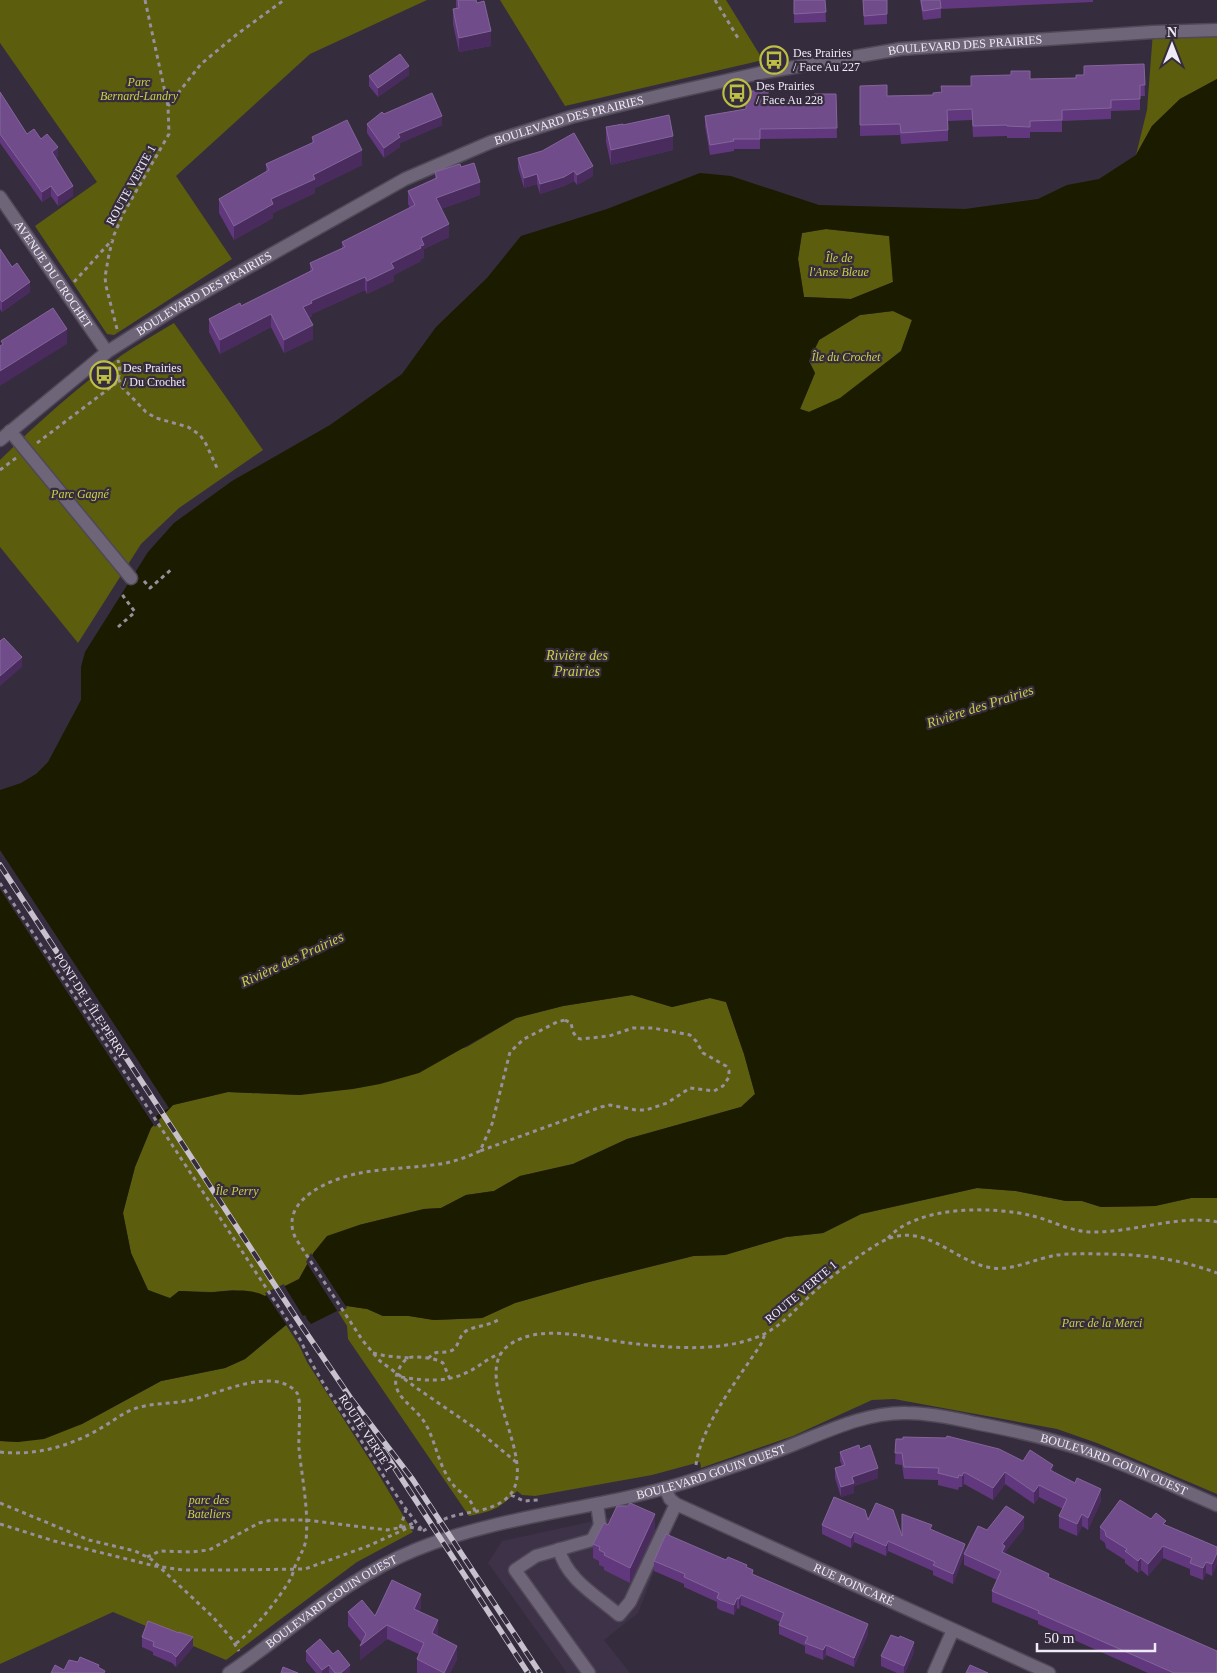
<svg xmlns="http://www.w3.org/2000/svg" width="1217" height="1673" font-family="Georgia,serif">
<style>
.built{fill:#3e3249}
.green{fill:#5c5d0d}
.water{fill:#1b1b00;fill-rule:evenodd}
.pier{fill:#352c3d}
.lines{fill:none;stroke-linecap:round;stroke-linejoin:round}
.minor-casing{stroke:#4f4856;stroke-width:15}
.path{stroke:#97909e;stroke-width:3;stroke-dasharray:4 4;stroke-linecap:butt}
.minor{stroke:#6f6578;stroke-width:12}
.rail-casing{stroke:#c7c1cd;stroke-width:5.5}
.rail{stroke:#352c3d;stroke-width:4;stroke-dasharray:11;stroke-linecap:butt}
.wall{fill:#61387d}
.shaded-wall{fill:#492b5e}
.building{fill:#704c8a;stroke:#84659b}
.labels{text-anchor:middle;stroke-width:4.5;stroke-linejoin:round;paint-order:stroke}
.street-label{font-size:12px;fill:#f0ebf6;stroke:#352c3d}
.poi-label{font-size:12px;fill:#f0ebf6;stroke:#352c3d;text-anchor:start}
.park-label{font-size:12px;font-style:italic;fill:#cdcf46;stroke:#352c3d}
.water-label{font-size:14px;font-style:italic;fill:#ccce45;stroke:#352c3d}
</style>
<rect width="100%" height="100%" fill="#352c3d"/>
<path class="built" d="M626 1514 668 1536 638 1613 604 1640 630 1673H567L488 1563 502 1541Z"/>
<path class="green" d="M0 0H427L310 54 176 176 232 259 114 335 107 334 35 226 97 182 0 43Z
M500 0H726L763 60 565 106Z
M1217 30V79L1180 99 1152 126 1136 155 1147 110 1153 32Z
M826 229 890 236 893 282 851 299 804 297 798 259 802 233Z
M893 311 912 320 901 351 840 399 809 412 800 409 815 373 809 361 819 340 860 315Z
M174 323 263 450 179 508 141 544 78 643 0 547V460C37 423 79 386 122 355 138 344 156 334 174 323Z
M632 995 672 1007 710 998 726 1002 744 1054 755 1094 741 1107 627 1139 573 1164 520 1176 494 1191 466 1195 441 1208 424 1209 359 1225 314 1252 299 1279 265 1296 233 1290 213 1292 179 1291 170 1299 148 1290 131 1253 123 1213 135 1167 151 1128 173 1105 228 1092 300 1095 467 1047 516 1018 563 1006Z
M977 1188 1016 1191 1066 1201H1082L1101 1207 1155 1206 1191 1198H1217V1494L1097 1443 1057 1429 894 1399 872 1400 793 1436 701 1468 700 1462 652 1475 535 1496 522 1495 517 1491C499 1509 493 1511 469 1516L348 1339 347 1326 337 1310 347 1306 368 1309 383 1316H409L434 1320 482 1318 515 1303 585 1283 694 1256 725 1255 786 1237 823 1233 861 1214Z
M286 1325 299 1345 307 1362 373 1465 413 1532 357 1562 226 1660 113 1612 0 1664V1441L18 1442 82 1424 161 1381 225 1368 245 1359Z"/>
<path class="water" d="M1217 79V1198H1191L1155 1206 1101 1207 1082 1201H1066L1016 1191 977 1188 861 1214 823 1233 786 1237 725 1255 693 1256 585 1283 515 1303 482 1318 434 1320 409 1316H383L367 1309 347 1306 311 1324 306 1318 286 1325 245 1359 225 1368 161 1381 82 1424 44 1439 18 1442 0 1441V790L21 783 36 774 48 762 81 700V667L85 652 148 552 174 523 232 481 330 425 402 374 436 327 487 278 521 236 607 209 700 173 731 176 819 205 965 209 1038 199 1067 185 1099 179 1136 155 1152 126 1180 99ZM826 229 889 236 893 282 851 299 804 297 798 259 802 233ZM893 311 912 320 901 351 840 398 809 412 800 409 815 373 809 361 819 340 860 315ZM632 995 672 1007 710 998 726 1002 744 1054 755 1094 741 1107 627 1139 573 1164 520 1176 494 1191 466 1195 441 1208 424 1209 359 1225 327 1236 314 1252 299 1279 265 1296C251 1288 230 1291 215 1292 203 1293 191 1291 179 1291L170 1298 148 1290 131 1253 123 1213 135 1167 151 1128 173 1105 228 1092 300 1095 353 1089 380 1084 419 1073 516 1018 563 1006Z"/>
<path class="pier" d="M0 850 169 1108 156 1116 160 1122 155 1127 0 889Z
M311 1253 347 1308 338 1312 306 1262Z
M284 1284 285 1287 303 1316 305 1315 307 1318 288 1327 265 1293Z"/>
<g class="lines">
<g class="minor-casing">
<g id="minor">
<path id="s1" d="M0 197 107 352"/>
<path d="M10 431 131 578"/>
<path id="s2" d="M0 440 107 352 176 308 405 179 491 142 571 117 666 94 760 73 900 49 1153 32 1217 30"/>
<path id="s3" d="M665 1488 670 1499 676 1504 1049 1673"/>
<path d="M559 1549C566 1579 597 1596 619 1615L630 1602 676 1504"/>
<path id="s4" d="M229 1673C290 1632 346 1578 415 1550 505 1513 607 1509 699 1478 728 1468 757 1459 785 1448 824 1433 864 1412 907 1413 930 1413 953 1418 975 1423 1012 1430 1048 1438 1084 1450 1129 1465 1173 1486 1217 1505"/>
<path d="M589 1673 515 1570 536 1556 592 1540 600 1525 597 1504"/>
<path d="M934 1673 953 1630"/>
</g>
</g>
<path class="path" d="M715 0 738 38
M168 106 201 64 236 35 284 0
M74 282 112 240
M117 329 106 286 105 277 109 254 114 235 123 214 169 134 168 106 145 0
M112 364 122 387 146 412 156 418 188 427 200 435 206 444 217 468
M37 443 115 384C121 376 120 369 118 360
M0 470 16 458
M144 581 150 588 173 568
M118 627 135 612 121 593
M0 883 301 1341C316 1376 339 1407 360 1439 380 1470 399 1502 423 1531
M565 1020 571 1023 573 1032 577 1038 581 1039 609 1036 633 1028H653L690 1035 696 1041 703 1053 726 1066 729 1071V1077L723 1086 714 1091 690 1088 667 1103 646 1110H636L610 1105 601 1107 480 1151 492 1124 510 1052 524 1039 557 1022Z
M480 1151C467 1157 454 1162 440 1164 413 1168 386 1168 360 1173 329 1179 277 1201 296 1239L363 1341 380 1361 418 1389 475 1428 516 1462
M888 1238C918 1205 993 1206 1033 1216 1053 1221 1071 1232 1092 1232 1132 1233 1180 1214 1217 1222
M373 1353 386 1356 409 1358
M428 1358C430 1357 432 1354 435 1353 441 1351 448 1354 454 1349 460 1343 459 1334 468 1330 479 1325 490 1326 501 1318
M401 1377C426 1381 447 1383 470 1371 480 1366 490 1356 501 1354
M450 1379 443 1363C435 1358 423 1357 413 1357 406 1357 402 1363 399 1369 386 1395 414 1404 425 1423 436 1442 438 1464 451 1482 460 1495 471 1495 475 1512
M0 1452C36 1456 71 1446 101 1428 112 1422 122 1413 134 1409 150 1403 169 1404 186 1401 215 1396 274 1364 297 1393 302 1399 298 1438 299 1449 302 1478 309 1511 306 1540 304 1549 300 1555 296 1564 294 1568 293 1574 291 1578 281 1596 252 1633 235 1644
M696 1465C701 1425 739 1378 761 1344L765 1334
M511 1495 524 1501 538 1500
M0 1503 89 1540 135 1551 151 1559 213 1617 231 1638 239 1651
M0 1524 54 1541 155 1566 183 1570H231L305 1569 368 1546 410 1527 422 1530
M400 1528 406 1510
M423 1531C432 1526 440 1520 450 1517 469 1511 491 1512 507 1498 544 1465 467 1375 509 1345 542 1322 593 1339 629 1343 669 1348 716 1352 755 1338 780 1329 795 1309 814 1292 829 1278 846 1266 862 1254 873 1247 885 1238 898 1236 934 1230 959 1264 993 1268 1011 1271 1038 1258 1057 1255 1074 1253 1091 1254 1108 1254 1148 1255 1179 1259 1217 1273
M147 1557 160 1551 191 1552 209 1550 259 1523 272 1520H306L387 1530 404 1527 416 1522"/>
<use href="#minor" class="minor"/>
<g class="rail-casing">
<path id="rail" d="M0 865 299 1322 352 1400 413 1480 540 1673
M383 1450 528 1673"/>
</g>
<use href="#rail" class="rail"/>
</g>
<path class="wall" d="M456 0H476L491 46 459 52 453 24V9H456Z
M794 0H825L826 22 794 23Z
M863 0H887V24L864 25Z
M920 0H1093V2L941 9V18L923 20Z
M1144 64 1145 96H1140V110L1111 111V119L1062 121V132H1030V138H1007V136L973 137 972 120 948 121V141L901 144 900 135 860 136V86L887 96 933 95 971 86 1030 79 1076 78 1084 75Z
M409 75 378 97 369 86V76Z
M0 92 27 134 41 139 58 157 56 158 73 196 58 206 51 196 42 202 0 143Z
M836 94 837 138 760 139V149H734V151L710 155 705 126V116L746 109 768 103H814Z
M384 114 442 125 400 143V147L384 158 367 133V124Z
M623 125 673 150 611 165 606 142V127Z
M312 137 362 165 315 188V193L273 213V218L234 240 219 213V199L266 172V164L312 143Z
M518 158 593 176 577 185 574 181 564 186 540 194 537 184 524 188 518 168Z
M461 167 480 195 441 209 449 237 424 249V258L421 259V261L394 275V281L367 294 365 290 312 314V316L309 318 313 339 284 353 271 327 220 354 209 332V319L241 306 310 271V263L342 248V242L410 208 408 204V191L435 178V172Z
M0 249 30 292 2 312 0 309Z
M896 1439 1023 1461 1053 1472 1101 1501 1088 1530 1082 1526 1077 1536 1059 1528V1516L1063 1509 1039 1497 1034 1504 1005 1484 993 1500 964 1484 962 1487H959L958 1490 938 1485V1480L904 1479 902 1465 895 1464Z
M860 1449 878 1478 854 1486V1493L841 1497 835 1478V1468L842 1466 840 1461V1452Z
M1151 1519 1217 1547 1212 1576 1206 1573 1203 1580 1190 1575V1569L1163 1558 1148 1576 1141 1570 1138 1573 1125 1563V1560L1106 1548 1105 1543 1100 1539V1527Z
M868 1520 902 1536 932 1530 965 1553 987 1530 1024 1528 1005 1552V1554L1049 1578 1217 1673H1148L1038 1624V1621L992 1602V1591L997 1580 964 1565V1555L953 1584 933 1575V1571L888 1551 886 1556 854 1542 851 1548 822 1534V1525Z
M608 1525 655 1529 630 1583 604 1570V1567L599 1565V1561L593 1558V1544Z
M726 1560 747 1568 753 1575 868 1634 854 1667 826 1655 823 1660 805 1653V1646L779 1634V1625L780 1622 741 1605 739 1609 737 1608 734 1615 720 1610 717 1608V1602L684 1587V1584L654 1571V1561Z
M421 1608 419 1611 438 1634 437 1636 457 1659 450 1673H417V1659L419 1654 387 1639 360 1660 362 1643 348 1626V1612L375 1616Z
M179 1633 193 1647 176 1667 172 1663 153 1655V1652L142 1647V1637Z
M306 1651 333 1654 350 1673H316L306 1661Z
M914 1652 905 1673H897L881 1666V1656Z"/>
<path class="shaded-wall" d="M491 31V46L459 52V38Z
M409 66V75L378 97V88Z
M442 116V125L400 143V147L384 158V148L398 134Z
M673 136V150L611 165V150Z
M58 147V157L52 161V152Z
M362 150V165L315 188V193L273 213V218L234 240V226L271 199 313 175Z
M593 166V176L577 185V175Z
M574 171V181L564 186 540 194V184Z
M537 174V184L524 188V178Z
M480 182V195L436 211V198Z
M51 186V196L42 202V192Z
M73 186V196L58 206V196Z
M449 224V237L424 249V258L421 259V261L394 275V281L367 294V281L391 263 421 238Z
M365 277V290L312 314V316L303 321V307L311 301Z
M30 282V292L2 312V302Z
M271 314V327L220 354V340Z
M313 325V339L284 353V340Z
M67 329V344L0 386V371Z
M22 657V667L0 686V676Z
M1053 1465V1477L1050 1470Z
M878 1468V1478L854 1486V1493L841 1497V1487L852 1477Z
M964 1472V1484L962 1487V1476Z
M1005 1472V1484L993 1500V1488Z
M1039 1485V1497L1034 1504V1492Z
M1101 1489V1501L1088 1530V1518Z
M655 1514V1529L630 1583V1568Z
M1082 1514V1526L1077 1536V1524Z
M1024 1517V1528L1005 1552V1557L1002 1563V1544Z
M854 1532V1542L851 1548V1538Z
M888 1541V1551L886 1556V1546Z
M965 1544V1554L953 1584V1574Z
M1163 1546V1558L1148 1576V1564Z
M1217 1553V1565L1212 1576V1564Z
M1141 1558V1570L1138 1573V1561Z
M1206 1562V1573L1203 1580V1568Z
M421 1594V1608L414 1622V1609Z
M741 1595V1605L739 1609V1599Z
M737 1598V1608L734 1615V1605Z
M438 1620V1634L432 1647V1633Z
M868 1624V1634L854 1667V1658Z
M387 1625V1639L360 1660V1646Z
M193 1637V1647L176 1667V1657Z
M914 1642V1652L905 1673H904V1666Z
M826 1645V1655L823 1660V1650Z
M457 1646V1659L450 1673H444Z
M329 1665V1673H322V1670Z
M350 1665V1673H341Z"/>
<path class="building" d="M458 0H476L477 3 484 1 491 31 459 38 453 9 459 8Z
M794 0H825L826 12 794 14Z
M863 0H887V14L864 16Z
M921 0H940L941 8 923 11Z
M400 54 409 66 378 88 369 76Z
M1144 64 1145 85H1140V99L1111 100V108L1062 110V120L1030 121V127L1007 126V125L973 126 972 109 947 110 948 130 901 133 900 124 860 125V86L887 85V96L933 95V93L942 92 941 86H971V76L1011 75V71H1030V79L1076 78V75H1084V66Z
M746 91H768V103H814V94H836L837 128 760 129V139H733L734 141 710 145 705 116 746 109Z
M0 92 27 134 34 129 41 139 47 134 58 147 52 152 73 186 58 196 51 186 42 192 0 134Z
M432 93 442 116 398 134 400 137 384 148 367 124 382 112 384 114Z
M669 115 673 136 611 150 606 127 623 124V125Z
M347 120 362 150 313 175 315 179 271 199 273 204 234 226 219 199 269 170 266 164 314 142 312 137Z
M574 133 593 166 577 175 574 171 564 177 540 184 537 174 524 178 518 158 542 151Z
M474 163 480 182 436 198 449 224 421 238 424 245 420 246 421 248 391 263 394 268 367 281 365 277 311 301 312 303 303 307 313 325 284 340 271 314 220 340 209 319 240 303 241 306 313 270 310 263 345 247 342 242 415 205 408 191 437 178 435 172 460 164 461 167Z
M0 249 12 267 17 263 30 282 2 302 0 299Z
M53 308 67 329 0 371V346L3 344 1 341Z
M4 638 22 657 0 676V641Z
M947 1436 999 1449 1023 1461 1030 1450 1053 1465 1050 1470 1075 1483 1077 1478 1101 1489 1088 1518 1082 1514 1077 1524 1059 1516 1067 1499 1039 1485 1034 1492 1005 1472 993 1488 964 1472 962 1476 959 1475 958 1478 938 1473 939 1468 904 1467 902 1453H895L896 1439H903V1437L946 1438Z
M859 1445 860 1449 870 1445 878 1468 852 1477 854 1483 841 1487 835 1468 845 1465 840 1452Z
M834 1497 865 1510 868 1520 876 1503 893 1510 902 1536V1514L932 1525 930 1529 965 1544 953 1574 933 1565 935 1562 888 1541 886 1546 854 1532 851 1538 822 1525Z
M1120 1500 1151 1519 1156 1513 1166 1521 1163 1524 1217 1547V1553L1212 1564 1206 1562 1203 1568 1190 1563 1192 1558 1163 1546 1148 1564 1141 1558 1138 1561 1125 1551 1127 1549 1106 1536 1105 1531 1100 1527Z
M630 1503 655 1514 630 1568 604 1555 605 1553 599 1550 600 1547 593 1544 604 1523 608 1525 617 1506H628Z
M1006 1506 1024 1517 1002 1544 1005 1546 1002 1552 1049 1574 1048 1577 1217 1651V1673H1174L1038 1613 1039 1611 992 1591 1001 1571 964 1554 978 1526 987 1530Z
M666 1534 726 1560 728 1557 747 1565 746 1567 753 1570 752 1574 868 1624 854 1658 826 1645 823 1650 805 1643 808 1637 779 1625 784 1613 741 1595 739 1599 737 1598 734 1605 720 1600 717 1598 719 1593 684 1577 685 1574 654 1561Z
M392 1580 421 1594 414 1609 438 1620 432 1633 457 1646 444 1673 417 1659 424 1643 387 1625 360 1646 366 1634 348 1612 362 1600 375 1616Z
M148 1621 179 1633V1632L193 1637 176 1657 172 1653 153 1646 154 1642 142 1637Z
M891 1635 899 1638 900 1636 914 1642 904 1666 881 1656Z
M320 1639 333 1654 338 1650 350 1665 341 1673H335L329 1665 322 1670 306 1651Z
M80 1657 99 1665 98 1667 105 1671 104 1673H51L55 1665 64 1670 69 1660 78 1662Z
M970 1665 988 1673H966Z
M283 1667 298 1673H281Z"/>
<defs>
<g id="bus-ring" transform="scale(1.4375)"><circle r="9.5" fill="#352c3d" stroke="#bdbf43" stroke-width="1.5"/><path d="M-5-6H5V4H4V6H2V4H-2V6H-4V4H-5ZM-3.5-4V0h7V-4ZM-3.5 1.2v1.5H-2V1.2ZM2 1.2v1.5H3.5V1.2Z" fill="#bdbf43"/></g>
</defs>
<g fill-rule="evenodd">
<use href="#bus-ring" x="774" y="60"/>
<use href="#bus-ring" x="737" y="93"/>
<use href="#bus-ring" x="104" y="375"/>
</g>
<g class="labels">
<g class="street-label">
<text dy="4" stroke="none"><textPath href="#s2" startOffset="1062">BOULEVARD DES PRAIRIES</textPath></text>
<text dy="4" stroke="none"><textPath href="#s2" startOffset="658">BOULEVARD DES PRAIRIES</textPath></text>
<text transform="translate(131 185) rotate(-61)" y="4">ROUTE VERTE 1</text>
<text dy="4" stroke="none"><textPath href="#s1" startOffset="94">AVENUE DU CROCHET</textPath></text>
<text dy="4" stroke="none"><textPath href="#s2" startOffset="252">BOULEVARD DES PRAIRIES</textPath></text>
<text transform="translate(91 1006) rotate(57)" y="4">PONT DE L'ÎLE-PERRY</text>
<text transform="translate(801 1292) rotate(-40)" y="4">ROUTE VERTE 1</text>
<text transform="translate(366 1433) rotate(57)" y="4">ROUTE VERTE 1</text>
<text dy="4" stroke="none"><textPath href="#s4" startOffset="950">BOULEVARD GOUIN OUEST</textPath></text>
<text dy="4" stroke="none"><textPath href="#s4" startOffset="530">BOULEVARD GOUIN OUEST</textPath></text>
<text dy="4" stroke="none"><textPath href="#s3" startOffset="215">RUE POINCARÉ</textPath></text>
<text dy="4" stroke="none"><textPath href="#s4" startOffset="125">BOULEVARD GOUIN OUEST</textPath></text>
</g>
<g class="poi-label">
<text x="793" y="57">Des Prairies<tspan x="793" dy="14">/ Face Au 227</tspan></text>
<text x="756" y="90">Des Prairies<tspan x="756" dy="14">/ Face Au 228</tspan></text>
<text x="123" y="372">Des Prairies<tspan x="123" dy="14">/ Du Crochet</tspan></text>
</g>
<g class="park-label">
<text x="139" y="86">Parc<tspan x="139" dy="14">Bernard-Landry</tspan></text>
<text x="839" y="262">Île de<tspan x="839" dy="14">l'Anse Bleue</tspan></text>
<text x="846" y="361">Île du Crochet</text>
<text x="80" y="498">Parc Gagné</text>
<text x="237" y="1195">Île Perry</text>
<text x="1102" y="1327">Parc de la Merci</text>
<text x="209" y="1504">parc des<tspan x="209" dy="14">Bateliers</tspan></text>
</g>
<g class="water-label">
<text x="577" y="660">Rivière des<tspan x="577" dy="16">Prairies</tspan></text>
<text transform="translate(980 706) rotate(-18)" y="5">Rivière des Prairies</text>
<text transform="translate(292 959) rotate(-25)" y="5">Rivière des Prairies</text>
</g>
</g>
<g transform="translate(1172 45)" stroke="#352c3d" stroke-width="4" paint-order="stroke">
<path d="M0-4L9 19L0 12L-9 19Z" fill="#f0ebf6"/>
<text y="-8" font-size="14" font-weight="bold" text-anchor="middle" fill="#f0ebf6">N</text>
</g>
<path d="M1037 1643v8h118v-8" fill="none" stroke="#f0ebf6" stroke-width="2.5"/>
<text x="1044" y="1643" font-size="15" fill="#f0ebf6" stroke="#352c3d" stroke-width="4" paint-order="stroke">50 m</text>
</svg>
